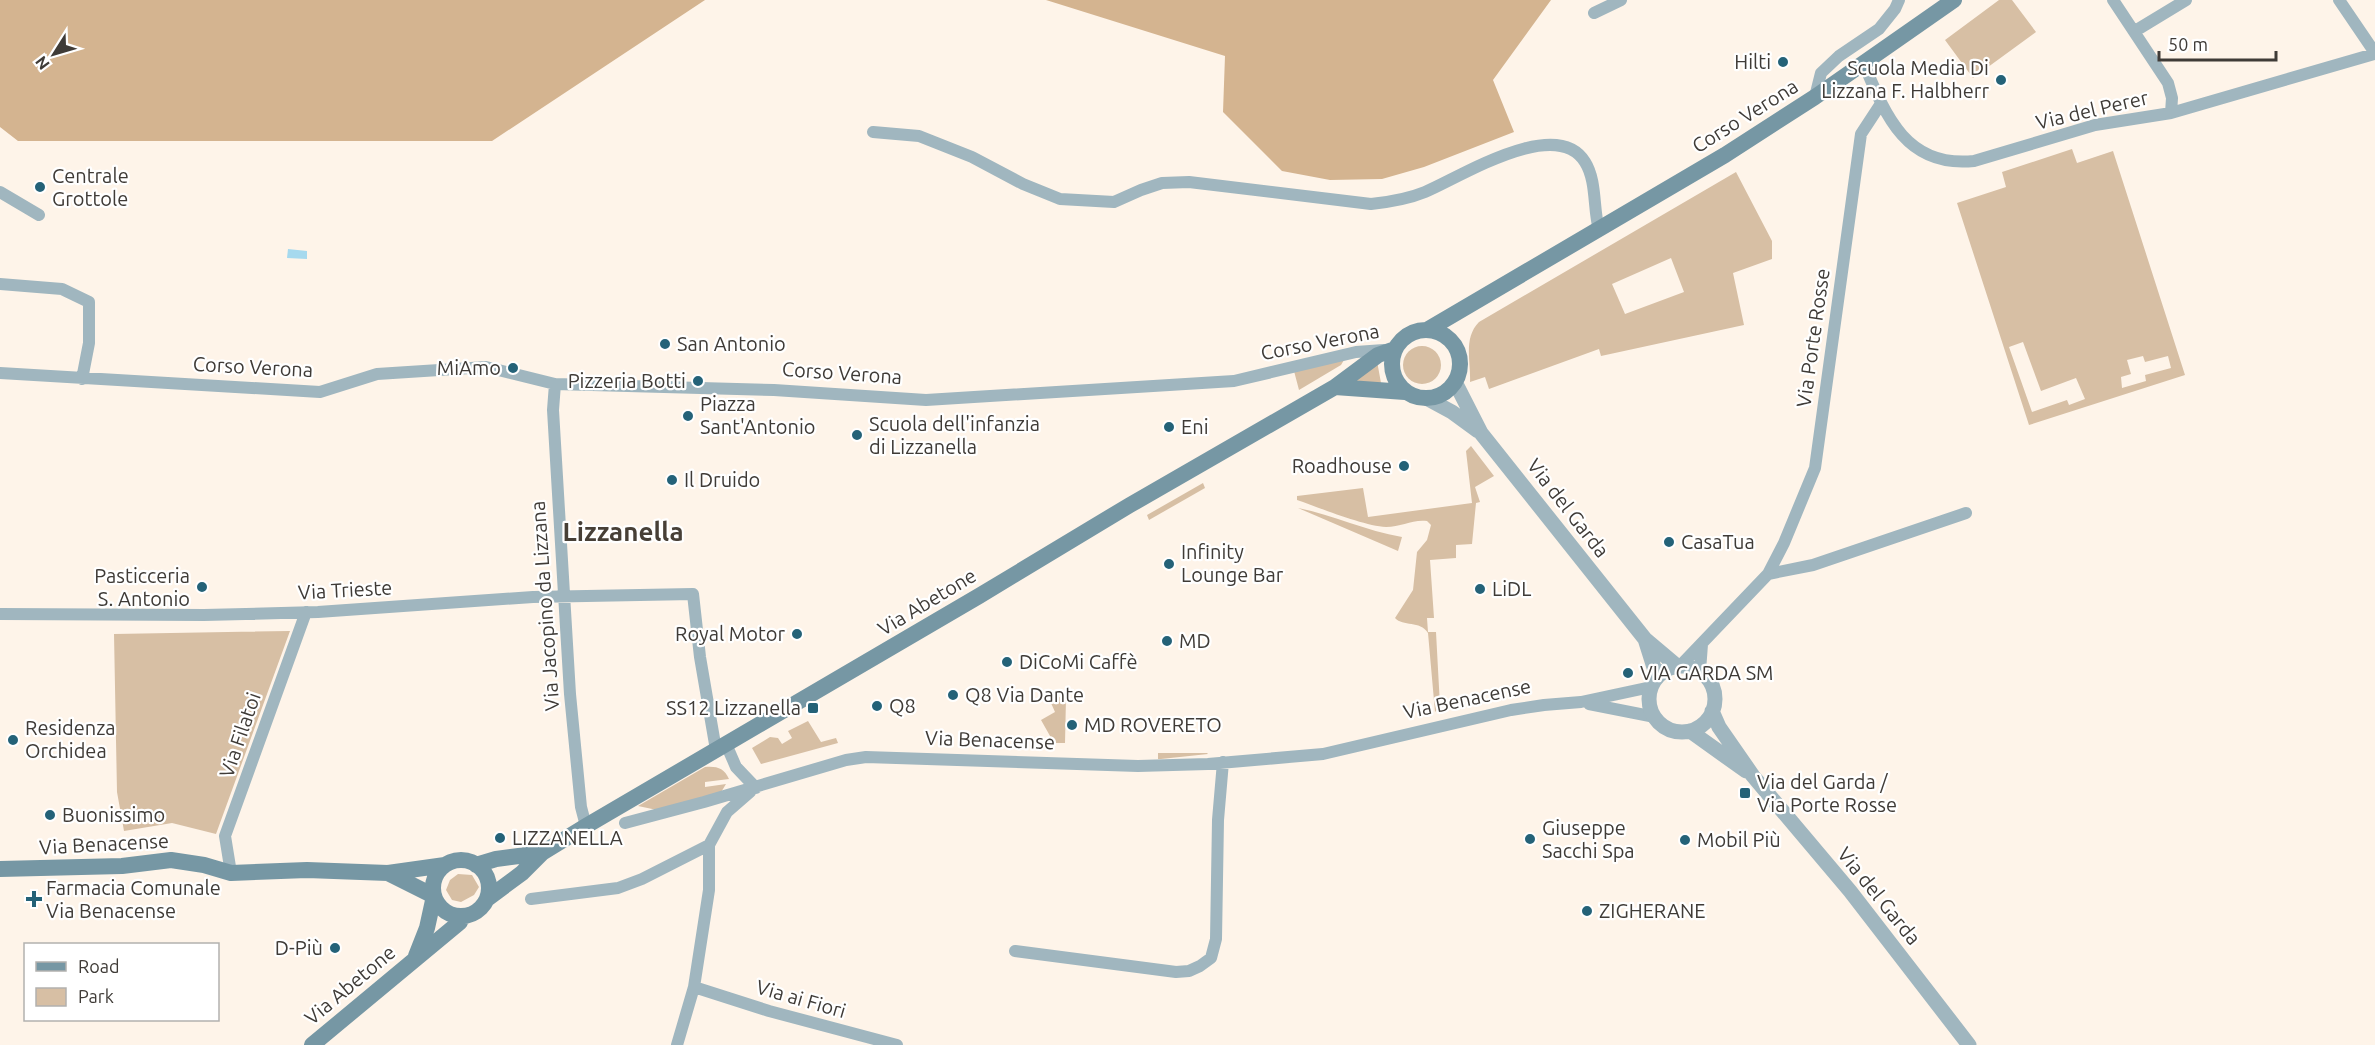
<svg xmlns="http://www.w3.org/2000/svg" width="2375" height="1045" font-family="Ubuntu,sans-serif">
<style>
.green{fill:#d7bfa4;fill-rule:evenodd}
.forest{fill:#d4b490}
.water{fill:#a6d9ee}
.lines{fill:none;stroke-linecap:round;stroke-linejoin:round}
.minor{stroke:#a0b6bf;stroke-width:12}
.tertiary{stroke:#a0b6bf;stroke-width:15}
.secondary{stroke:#7697a4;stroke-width:16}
.poi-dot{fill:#246278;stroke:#fff;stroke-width:2}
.labels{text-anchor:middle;stroke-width:4.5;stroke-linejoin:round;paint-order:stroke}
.poi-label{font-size:20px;fill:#3f3b37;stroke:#fff;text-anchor:start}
.street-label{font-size:20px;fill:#3f3b37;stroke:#fff}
.district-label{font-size:26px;font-weight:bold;fill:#473f36;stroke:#fff}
</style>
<rect width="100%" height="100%" fill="#fef4e9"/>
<path class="green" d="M1999 0H2012L2036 32 1973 78 1945 40Z
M2072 149 2077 163 2113 151 2185 375 2029 425 1957 203 2006 187 2002 172ZM2023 342 2041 391 2076 378 2085 399 2069 405 2067 400 2032 412 2009 347ZM2143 356 2145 362 2168 356 2171 368 2145 375 2146 381 2122 388 2121 377 2131 374 2127 360Z
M1736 172 1772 241V259L1733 273 1744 325 1601 356 1599 349 1489 389 1485 377 1470 382C1471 362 1463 338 1479 322ZM1671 258 1684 292 1625 314 1612 284Z
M1403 365a19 19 0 1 1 38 0a19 19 0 1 1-38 0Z
M1344 360 1341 365 1299 390 1294 371Z
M1377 361 1381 383 1345 384Z
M1471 446 1494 476 1475 487 1480 502 1476 503 1472 544 1456 545V558L1430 560 1434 618H1427L1428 632H1436L1440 706 1435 712 1428 633C1420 620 1403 627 1395 618L1413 590 1417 552 1427 540 1431 525 1427 521C1413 519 1401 527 1386 527 1364 526 1320 508 1297 500V496L1363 488 1368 517 1472 503 1466 451Z
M1203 483 1205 488 1149 520 1147 515Z
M1298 508C1334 515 1366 531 1402 537L1398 551Z
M290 631 216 834 172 823 124 831 117 792 114 634Z
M1064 694 1066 698 1065 743H1054L1041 720 1055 712 1051 703Z
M808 721 821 742 836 738 838 743 761 764 752 748 770 737 778 738 782 744 792 738 788 731Z
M1158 753H1207L1208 754 1161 759H1158Z
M705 767C717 766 724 768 729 779L705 782V787L726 784 720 794 657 810 638 806Z
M458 874 472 875 479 887 474 895 461 902 452 900 446 890 450 880Z"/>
<path class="forest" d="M0 0H705L492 141H18L0 127Z
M1046 0H1551L1493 80 1514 132 1424 167 1382 179 1330 180 1282 171 1223 112 1225 56Z"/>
<path class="water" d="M288 249 307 251V259L287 258Z"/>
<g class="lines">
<path class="minor" d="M2113 0 2168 83 2172 98 2171 113
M2339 0 2375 53
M1594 13 1621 0
M2135 31 2186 0
M1864 64C1886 117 1907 168 1974 161L2095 125 2171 113 2374 54
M1815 97 1821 73 1839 56 1879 29 1895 9 1899 0
M873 132 919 136 972 157 1023 184 1060 199 1114 202 1141 190 1162 183 1189 182 1371 204C1390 202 1408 199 1425 192 1459 178 1556 115 1585 162 1597 181 1593 209 1599 230
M0 192 39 215
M0 284 62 289 89 302V343L82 379
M0 373 320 392 377 374 486 367 555 384 774 390 926 400 1234 381 1356 352 1384 350
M555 384 553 410 570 694 581 807 586 826
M1768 574 1813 565 1966 513
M0 614 204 615 318 612 533 597 693 594 700 657 716 750
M1681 665 1768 574 1784 543 1815 468 1861 134 1880 105
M1700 671 1702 644
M1589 704 1655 717
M726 744 736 767 756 788
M625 823 704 802 846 760 866 757 1138 766 1208 764 1323 754 1511 710 1544 705 1581 702 1651 687
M231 873 225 836 306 612
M531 899 618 888 642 879 709 845
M1015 951 1176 972 1189 971 1200 966 1211 958 1216 939 1218 820 1223 762
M694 987 769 1011 897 1045
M677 1045 694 987 709 890V845L727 812 750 792"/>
<path class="tertiary" d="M1455 382 1481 433 1645 639 1677 666
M1428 399 1452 412 1478 431
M1645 639 1657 677
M1649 699a33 33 0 1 1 66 0a33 33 0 1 1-66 0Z
M1712 711 1719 727 1753 776 1850 891 1969 1045
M1690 731 1746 771"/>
<path class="secondary" d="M1392 364a34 34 0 1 1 68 0a34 34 0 1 1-68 0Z
M1427 330 1725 155 1815 97 1954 0
M1335 387 1405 392
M433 888a28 28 0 1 1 56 0a28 28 0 1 1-56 0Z
M476 865 496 859 542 853
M0 869 122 866 171 860 204 865 231 873 307 870 388 873 445 865
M388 873 434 896 427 928 416 956
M487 899 522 873 542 853 586 826 979 596 1130 505 1335 387 1378 355 1395 349
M312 1045 460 922 462 916"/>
</g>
<g class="poi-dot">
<circle cx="1783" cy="62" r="6"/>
<circle cx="2001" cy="80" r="6"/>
<circle cx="40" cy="187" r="6"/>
<circle cx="665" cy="344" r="6"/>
<circle cx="513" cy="368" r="6"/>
<circle cx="698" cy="381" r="6"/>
<circle cx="688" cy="416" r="6"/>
<circle cx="1169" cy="427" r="6"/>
<circle cx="857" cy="435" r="6"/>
<circle cx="1404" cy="466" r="6"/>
<circle cx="672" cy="480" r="6"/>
<circle cx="1669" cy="542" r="6"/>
<circle cx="1169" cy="564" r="6"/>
<circle cx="202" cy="587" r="6"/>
<circle cx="1480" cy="589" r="6"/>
<circle cx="797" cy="634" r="6"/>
<circle cx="1167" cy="641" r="6"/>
<circle cx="1007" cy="662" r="6"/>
<circle cx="1628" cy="673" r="6"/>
<circle cx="953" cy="695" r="6"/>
<circle cx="877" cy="706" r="6"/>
<rect x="807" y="702" width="12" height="12" rx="3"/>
<circle cx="1072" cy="725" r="6"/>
<circle cx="13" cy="740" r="6"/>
<rect x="1739" y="787" width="12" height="12" rx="3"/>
<circle cx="50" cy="815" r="6"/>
<circle cx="500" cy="838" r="6"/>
<circle cx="1530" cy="839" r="6"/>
<circle cx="1685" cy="840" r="6"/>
<path d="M31 890h6v6h6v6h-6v6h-6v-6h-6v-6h6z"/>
<circle cx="1587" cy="911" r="6"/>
<circle cx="335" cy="948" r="6"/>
</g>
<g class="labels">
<g class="poi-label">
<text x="1771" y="69" text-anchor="end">Hilti</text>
<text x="1989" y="75" text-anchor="end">Scuola Media Di<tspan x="1989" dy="23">Lizzana F. Halbherr</tspan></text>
<text x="52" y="183">Centrale<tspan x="52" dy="23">Grottole</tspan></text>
<text x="677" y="351">San Antonio</text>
<text x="501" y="375" text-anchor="end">MiAmo</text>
<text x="686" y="388" text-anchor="end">Pizzeria Botti</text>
<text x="700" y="411">Piazza<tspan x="700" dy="23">Sant'Antonio</tspan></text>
<text x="869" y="431">Scuola dell'infanzia<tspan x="869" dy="23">di Lizzanella</tspan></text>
<text x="1181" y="434">Eni</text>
<text x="1392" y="473" text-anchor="end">Roadhouse</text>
<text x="684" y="487">Il Druido</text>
<text x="1681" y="549">CasaTua</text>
<text x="1181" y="559">Infinity<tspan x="1181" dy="23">Lounge Bar</tspan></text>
<text x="190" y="583" text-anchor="end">Pasticceria<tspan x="190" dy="23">S. Antonio</tspan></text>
<text x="1492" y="596">LiDL</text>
<text x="785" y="641" text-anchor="end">Royal Motor</text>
<text x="1179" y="648">MD</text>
<text x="1019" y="669">DiCoMi Caffè</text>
<text x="1640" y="680">VIA GARDA SM</text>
<text x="965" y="702">Q8 Via Dante</text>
<text x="889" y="713">Q8</text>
<text x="801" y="715" text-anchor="end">SS12 Lizzanella</text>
<text x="1084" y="732">MD ROVERETO</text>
<text x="25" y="735">Residenza<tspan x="25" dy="23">Orchidea</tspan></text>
<text x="1757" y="789">Via del Garda /<tspan x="1757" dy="23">Via Porte Rosse</tspan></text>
<text x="62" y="822">Buonissimo</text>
<text x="1542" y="835">Giuseppe<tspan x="1542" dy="23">Sacchi Spa</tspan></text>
<text x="512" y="845">LIZZANELLA</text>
<text x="1697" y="847">Mobil Più</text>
<text x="46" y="895">Farmacia Comunale<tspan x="46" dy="23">Via Benacense</tspan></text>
<text x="1599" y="918">ZIGHERANE</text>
<text x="323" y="955" text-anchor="end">D-Più</text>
</g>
<g class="street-label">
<text transform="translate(2092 110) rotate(-13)" y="7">Via del Perer</text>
<text transform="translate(1745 116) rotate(-32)" y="7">Corso Verona</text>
<text transform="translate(1813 338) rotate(-82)" y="7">Via Porte Rosse</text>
<text transform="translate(1320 342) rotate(-11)" y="7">Corso Verona</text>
<text transform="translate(253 367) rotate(3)" y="7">Corso Verona</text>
<text transform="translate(842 373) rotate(4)" y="7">Corso Verona</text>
<text transform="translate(1568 508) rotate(52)" y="7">Via del Garda</text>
<text transform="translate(345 590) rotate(-3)" y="7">Via Trieste</text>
<text transform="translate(927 602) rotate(-31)" y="7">Via Abetone</text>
<text transform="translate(545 606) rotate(-94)" y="7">Via Jacopino da Lizzana</text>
<text transform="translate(1467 699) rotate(-12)" y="7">Via Benacense</text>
<text transform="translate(240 735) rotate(-71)" y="7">Via Filatoi</text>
<text transform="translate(990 740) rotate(2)" y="7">Via Benacense</text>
<text transform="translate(104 844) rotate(-3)" y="7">Via Benacense</text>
<text transform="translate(1879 896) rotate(51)" y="7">Via del Garda</text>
<text transform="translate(350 985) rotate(-40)" y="7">Via Abetone</text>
<text transform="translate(801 999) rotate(16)" y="7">Via ai Fiori</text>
</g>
<g class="district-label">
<text x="623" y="541">Lizzanella</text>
</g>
</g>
<rect x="24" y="943" width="195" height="78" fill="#ffffff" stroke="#b2b1af" stroke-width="1.5"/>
<rect x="36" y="962" width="30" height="9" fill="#7697a4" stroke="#b2b1af" stroke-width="1.5"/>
<text x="78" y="973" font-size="18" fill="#3f3b37">Road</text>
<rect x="36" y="988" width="30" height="18" fill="#d7bfa4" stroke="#b2b1af" stroke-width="1.5"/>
<text x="78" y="1003" font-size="18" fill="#3f3b37">Park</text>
<g transform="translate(54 54) rotate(233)" stroke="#ffffff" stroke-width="4.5" paint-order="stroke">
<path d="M0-4.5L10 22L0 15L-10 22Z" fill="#3f3b37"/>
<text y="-9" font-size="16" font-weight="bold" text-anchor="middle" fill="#3f3b37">N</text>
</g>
<path d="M2159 51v9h117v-9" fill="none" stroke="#3f3b37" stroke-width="3"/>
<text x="2168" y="51" font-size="18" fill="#3f3b37" stroke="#ffffff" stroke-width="4.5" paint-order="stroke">50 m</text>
</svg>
